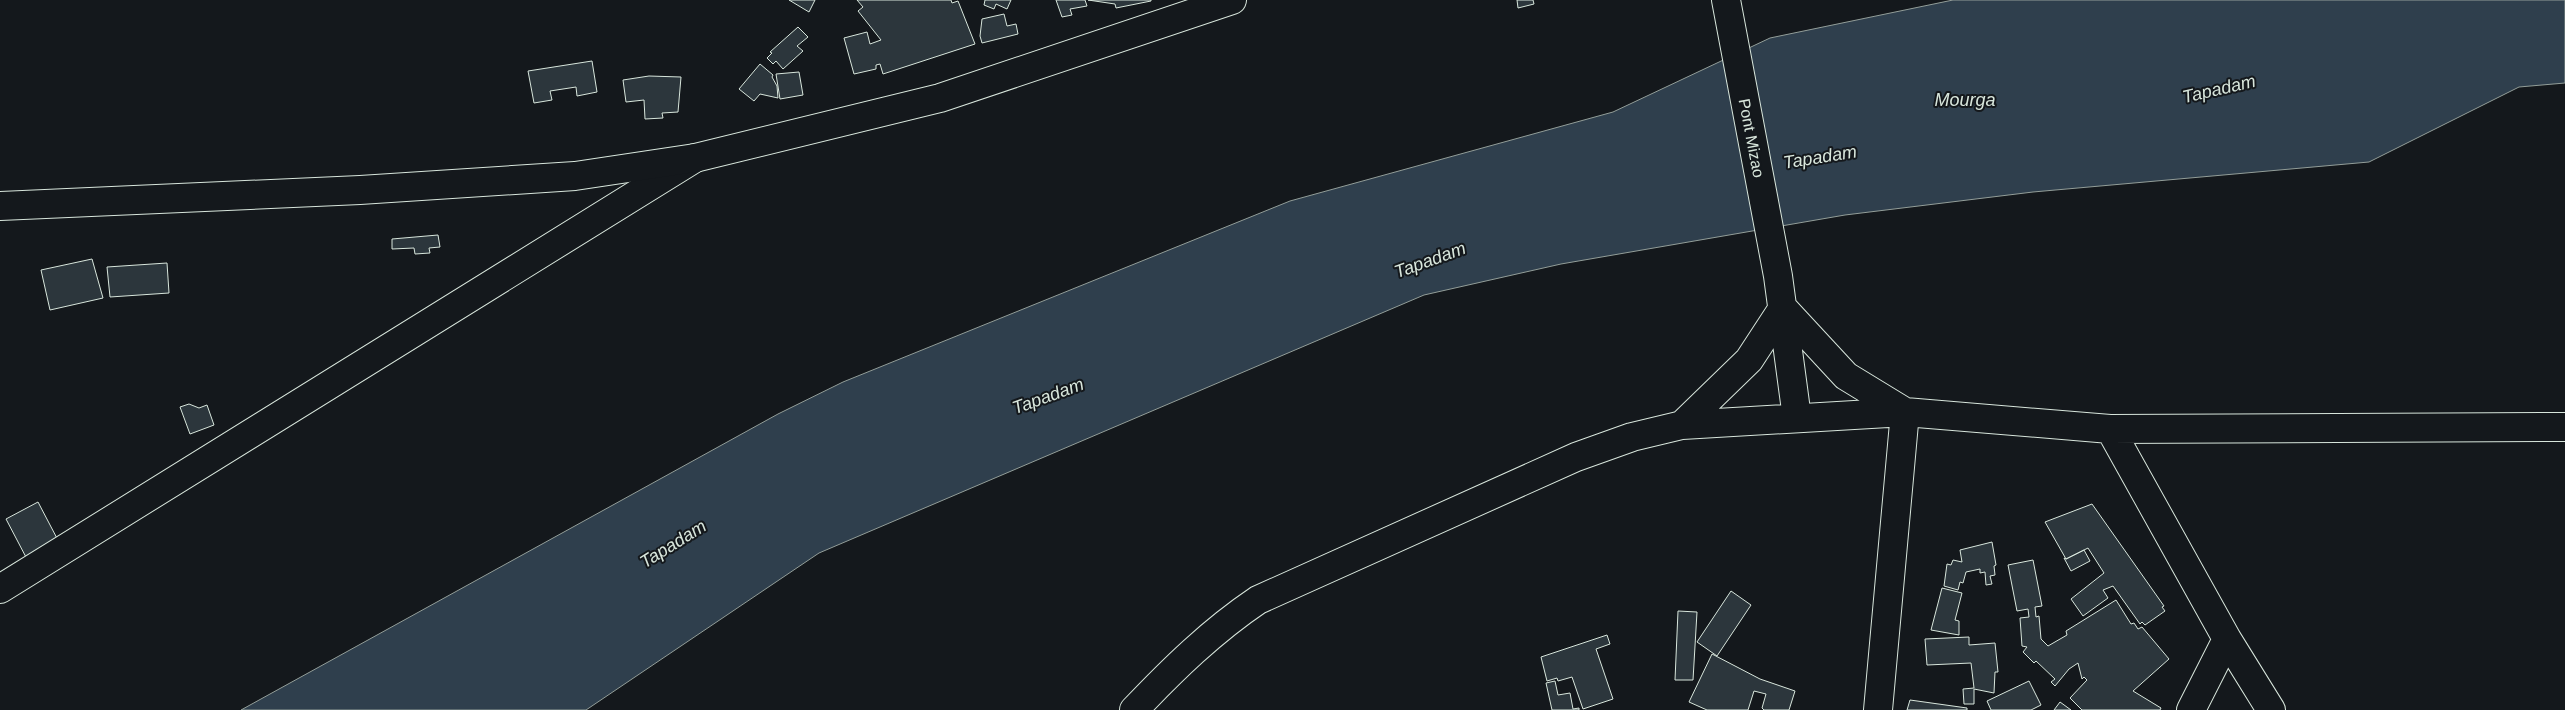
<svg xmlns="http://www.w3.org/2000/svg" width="2565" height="710" font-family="Helvetica,sans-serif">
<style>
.water{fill:#2f3f4d;stroke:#939e99}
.building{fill:#2c363c;stroke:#d8e6dc}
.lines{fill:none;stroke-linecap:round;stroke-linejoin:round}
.minor-casing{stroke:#d8e6dc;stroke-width:30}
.major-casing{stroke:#d8e6dc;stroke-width:30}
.minor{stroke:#14181c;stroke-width:28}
.major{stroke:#14181c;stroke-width:28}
.labels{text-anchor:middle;stroke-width:4;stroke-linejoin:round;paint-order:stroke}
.street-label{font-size:16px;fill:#d8e6dc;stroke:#14181c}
.water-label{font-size:18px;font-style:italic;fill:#d8e6dc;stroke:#14181c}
</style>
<rect width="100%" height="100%" fill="#14181c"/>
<path class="water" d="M1953 0H2565V83L2519 87 2369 162 2033 192 1845 215 1561 264 1424 295 819 553 586 710H241L778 414 843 382 1290 201 1613 112 1770 38Z"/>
<path class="building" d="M789 0H815L809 12Z
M857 0H951L952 3 958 1 975 44 883 74 880 64 876 65V69L854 74 844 38 867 32 870 44 881 40 858 11 863 7Z
M985 0H1011L1007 9 996 4 994 9 984 5Z
M1056 0H1085L1087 6 1070 9 1072 15 1062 17Z
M1088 0H1151V1L1116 8 1115 4Z
M1517 0H1533L1534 4 1518 8Z
M1004 14 1007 26 1016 24 1018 34 982 43 980 36 982 19Z
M798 27 808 37 797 46 803 51 783 69 776 61 773 64 767 58 772 53 770 52Z
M592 61 597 92 577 96 576 87 550 91 552 100 534 103 528 71Z
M760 64 773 75 772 77 777 86 778 98 760 94 754 101 739 89Z
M799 72 803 95 780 99 776 74Z
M649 76 681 77 678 112 662 113 663 118 645 119 644 100 626 102 623 80Z
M438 235 440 247 429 248 430 253 415 254 414 248 392 249V239Z
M92 259 103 298 50 310 41 270Z
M167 263 169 293 110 297 107 267Z
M189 404 199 408 207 405 214 425 190 434 180 407Z
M38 502 60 544 28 561 6 519Z
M2092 504 2164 606 2162 607 2165 611 2145 625 2142 622 2140 624 2113 586 2103 590 2108 598 2083 616 2071 599 2104 573 2088 548 2066 559 2045 522Z
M1992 542 1996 565 1994 566 1995 575 1990 576 1992 584 1986 585 1985 572 1980 573V569L1966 572 1963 583 1960 582 1958 590 1944 586 1947 564 1951 565 1953 560 1962 562 1960 550Z
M2084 550 2090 561 2071 571 2064 558 2066 559Z
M2033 560 2042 606 2035 607 2036 617 2039 616 2041 639 2048 646 2067 635 2066 631 2116 600 2131 624 2134 623 2138 629 2142 627 2169 659 2133 691 2161 708 2160 710H2082L2070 698 2087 680 2084 677 2082 679 2078 663 2069 669 2055 686 2051 682 2055 679 2036 661 2034 663 2023 652 2027 647 2022 646 2020 618 2029 617 2028 609 2017 611 2008 565Z
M1942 588 1962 593 1955 620 1959 621V635L1931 630Z
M1731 591 1751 605 1717 656 1697 642Z
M1678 611 1697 612 1693 680H1675Z
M1607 635 1610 644 1596 649 1613 699 1583 709 1572 677 1558 681 1557 678 1547 681 1541 657Z
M1969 637V645L1995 643 1998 672H1995L1994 693 1974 689V704H1964L1963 689 1974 688 1971 663 1927 665 1925 639Z
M1712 654 1760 679 1795 691 1789 710H1764L1762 708 1766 694 1754 691 1748 710H1707L1689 702Z
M1555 681 1558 695 1570 693 1573 709 1579 708V710H1552L1546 683Z
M2029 681 2041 705 2031 710H1991L1987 701Z
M1910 700 1967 708V710H1907Z
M2060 702 2071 710H2054Z"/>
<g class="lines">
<g class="minor-casing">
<path id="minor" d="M1726 0 1778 276 1797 418
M1682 425 1749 360 1783 308 1846 376 1905 412
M2110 429 2227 639 2271 710
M0 589 695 158
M1134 710C1173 669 1212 631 1258 600L1576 457 1632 437 1682 425 1905 412 2110 429 2565 427
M1878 710 1905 412
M2191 710 2227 639"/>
</g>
<g class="major-casing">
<path id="major" d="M0 206 360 190 575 176 695 158 940 98 1232 0"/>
</g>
<use href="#minor" class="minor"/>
<use href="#major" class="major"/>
</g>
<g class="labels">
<g class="street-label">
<text transform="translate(1752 138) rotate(79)" y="6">Pont Mizao</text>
</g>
<g class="water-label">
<text transform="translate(2219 89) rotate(-13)" y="6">Tapadam</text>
<text x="1965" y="106">Mourga</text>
<text transform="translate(1820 157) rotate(-9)" y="6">Tapadam</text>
<text transform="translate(1430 260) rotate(-20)" y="6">Tapadam</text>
<text transform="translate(1048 396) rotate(-20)" y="6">Tapadam</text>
<text transform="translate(673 544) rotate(-32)" y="6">Tapadam</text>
</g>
</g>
</svg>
